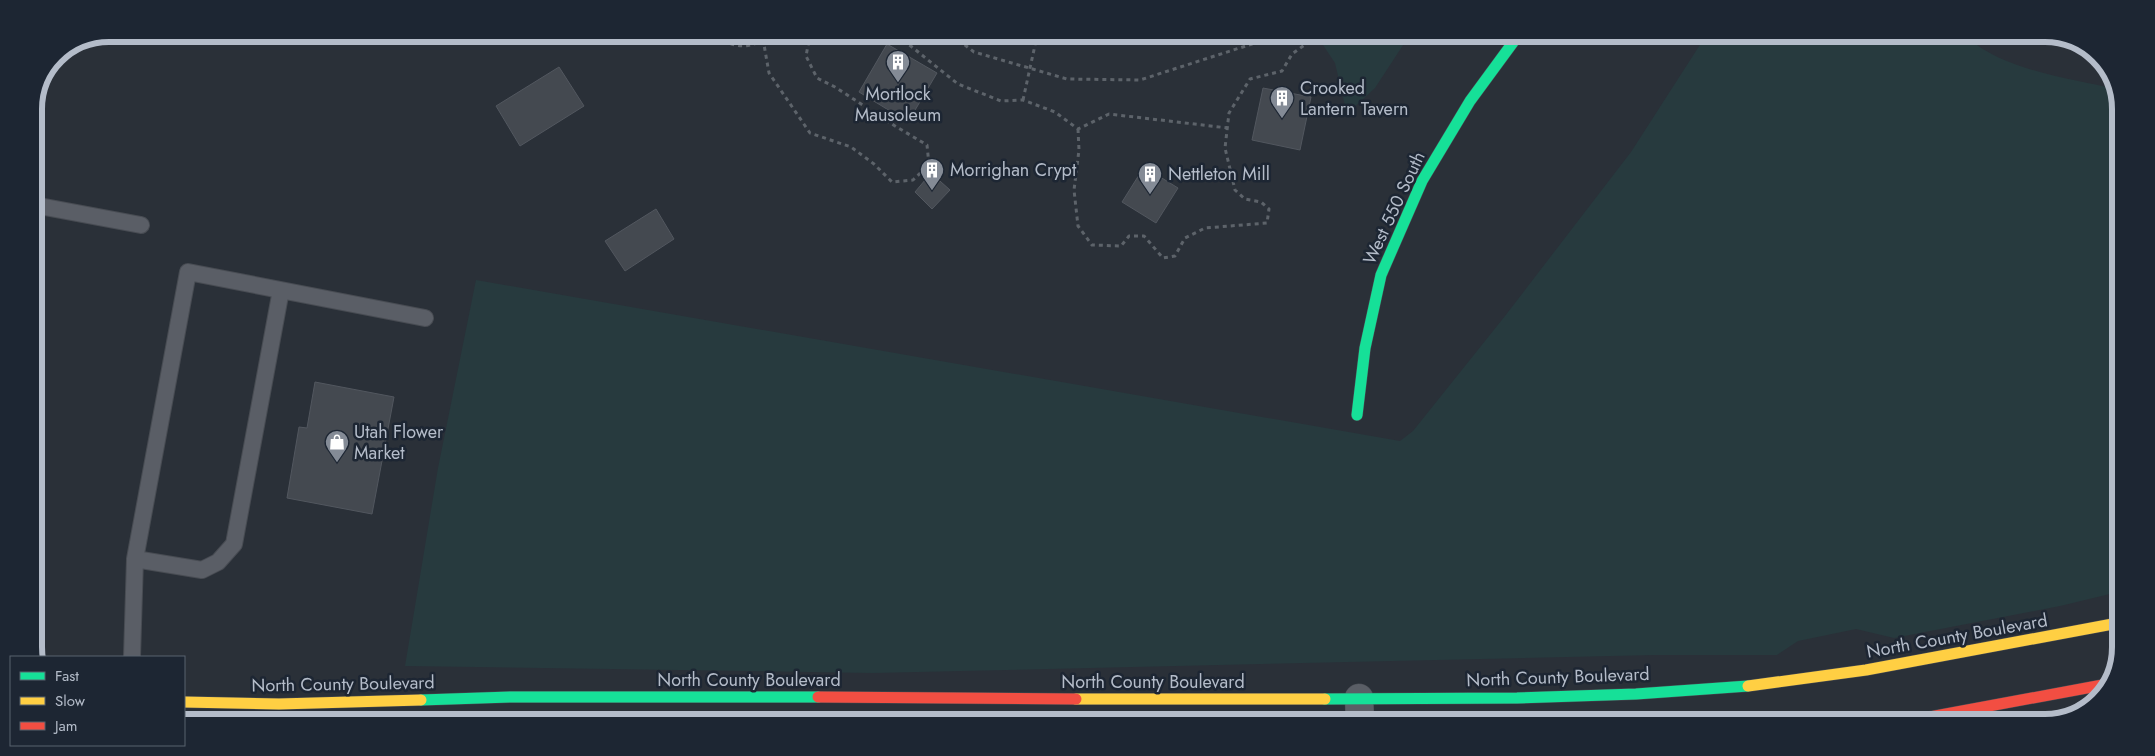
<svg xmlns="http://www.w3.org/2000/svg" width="2155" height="756" font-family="Jost,sans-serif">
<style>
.green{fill:#273a3e}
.building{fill:#444950;stroke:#52575f}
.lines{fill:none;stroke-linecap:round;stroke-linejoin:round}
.lane-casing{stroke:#484c53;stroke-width:18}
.street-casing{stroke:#484c53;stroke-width:29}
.fast-casing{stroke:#484c53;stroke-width:12}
.slow-casing{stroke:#484c53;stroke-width:12}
.jam-casing{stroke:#484c53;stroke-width:12}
.path{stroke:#5d636a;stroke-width:3;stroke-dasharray:4 4;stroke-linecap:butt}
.lane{stroke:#5a5e66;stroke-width:16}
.street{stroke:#5a5e66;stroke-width:28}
.fast{stroke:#16e098;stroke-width:11}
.slow{stroke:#ffcf43;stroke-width:11}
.jam{stroke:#f24e42;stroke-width:11}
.labels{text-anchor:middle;stroke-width:5;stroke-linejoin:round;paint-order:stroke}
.poi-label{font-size:18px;fill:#b4bcc9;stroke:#1d2633;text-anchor:start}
.street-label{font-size:18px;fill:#b4bcc9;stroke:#1d2633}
.rim{fill:none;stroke:#b4bcc9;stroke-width:6}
</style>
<rect width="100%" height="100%" fill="#2a3038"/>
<path class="green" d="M1317 36H1409L1375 88 1347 114 1335 63Z
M1705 37H1967C2003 70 2068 78 2115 89L2121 104 2118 592 2060 606 1894 638 1856 629 1798 641 1777 655H1655L873 673 405 666 438 468 476 280 1400 441 1413 431 1505 316 1631 152Z"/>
<path class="building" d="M887 44 937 73 908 122 859 92Z
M559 67 584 106 520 146 496 106Z
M1263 88 1311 97 1300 150 1252 140Z
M1144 167 1178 188 1156 223 1122 202Z
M931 173 950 190 932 209 915 192Z
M656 209 674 239 625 271 605 241Z
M315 382 394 397 372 514 287 498 299 427 307 428Z"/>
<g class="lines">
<g class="lane-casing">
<path id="lane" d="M34 205 141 225
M135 559 202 570 218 562 234 544 281 290
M132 657 135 559 188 272 425 318"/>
</g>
<g class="street-casing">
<path id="street" d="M1359 698 1360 721"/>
</g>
<g class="fast-casing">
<path id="fast" d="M1357 415 1365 348 1381 275 1422 181 1470 101 1517 37
M1325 699 1517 698 1636 694 1748 686
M421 700 511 697H818"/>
</g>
<g class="slow-casing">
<path id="slow" d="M1748 686 1866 670 2118 623
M1076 699H1325
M184 702 279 704 421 700"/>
</g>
<g class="jam-casing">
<path id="jam" d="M818 697 1076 699
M1903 722 2108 684"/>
</g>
<path class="path" d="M717 35C731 49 754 50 767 35
M897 35 958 84 1001 101 1023 100 1055 112 1078 129 1109 114 1228 128
M952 35 974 52 1067 79 1140 80 1252 44 1264 36
M763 39 769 73 810 133 851 147 874 164 892 182 913 180 929 165 927 145 895 126 835 87 817 78 806 56 810 35
M1023 100 1037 36
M1078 129 1079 150 1074 190 1078 226 1092 245 1121 246 1129 236H1144L1163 258 1175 256 1185 238 1205 228 1267 223 1269 209 1261 202 1245 199 1235 190 1225 148 1229 113 1250 79 1282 71 1292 54 1317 36"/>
<use href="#lane" class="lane"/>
<use href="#street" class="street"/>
<use href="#fast" class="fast"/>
<use href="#slow" class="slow"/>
<use href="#jam" class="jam"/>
</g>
<defs>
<g id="building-pin" transform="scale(1.25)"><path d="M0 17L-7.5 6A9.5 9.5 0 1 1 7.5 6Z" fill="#848b96" stroke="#1d2633"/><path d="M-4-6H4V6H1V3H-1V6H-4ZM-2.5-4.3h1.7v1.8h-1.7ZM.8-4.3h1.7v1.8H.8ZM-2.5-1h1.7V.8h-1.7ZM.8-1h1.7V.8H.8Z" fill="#fff"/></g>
<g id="shop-pin" transform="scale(1.25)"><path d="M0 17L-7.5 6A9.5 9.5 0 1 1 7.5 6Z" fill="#848b96" stroke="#1d2633"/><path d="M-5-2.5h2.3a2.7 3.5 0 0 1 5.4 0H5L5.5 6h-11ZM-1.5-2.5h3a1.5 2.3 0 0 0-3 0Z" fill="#fff"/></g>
</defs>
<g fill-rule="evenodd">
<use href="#building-pin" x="898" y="62"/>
<use href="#building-pin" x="1282" y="98"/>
<use href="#building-pin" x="932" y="170"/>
<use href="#building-pin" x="1150" y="174"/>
<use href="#shop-pin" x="337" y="442"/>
</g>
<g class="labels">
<g class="poi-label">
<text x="1300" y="94">Crooked<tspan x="1300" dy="21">Lantern Tavern</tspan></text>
<text x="898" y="100" text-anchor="middle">Mortlock<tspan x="898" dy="21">Mausoleum</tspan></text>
<text x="950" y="176">Morrighan Crypt</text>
<text x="1168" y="180">Nettleton Mill</text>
<text x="354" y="438">Utah Flower<tspan x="354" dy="21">Market</tspan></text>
</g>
<g class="street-label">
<text transform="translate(1394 208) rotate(-65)" y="6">West 550 South</text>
<text transform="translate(1957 636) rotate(-10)" y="6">North County Boulevard</text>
<text transform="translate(1558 677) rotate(-2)" y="6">North County Boulevard</text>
<text x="749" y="686">North County Boulevard</text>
<text x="1153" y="688">North County Boulevard</text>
<text transform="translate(343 684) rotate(-1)" y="6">North County Boulevard</text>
</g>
</g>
<path d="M0 0H2155V756H0ZM109 42H2045A67 67 0 0 1 2112 109V647A67 67 0 0 1 2045 714H109A67 67 0 0 1 42 647V109A67 67 0 0 1 109 42Z" fill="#1d2633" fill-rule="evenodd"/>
<path class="rim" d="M109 42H2045A67 67 0 0 1 2112 109V647A67 67 0 0 1 2045 714H109A67 67 0 0 1 42 647V109A67 67 0 0 1 109 42Z"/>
<rect x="10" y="656" width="175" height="90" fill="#1d2633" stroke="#59626f"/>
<rect x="20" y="672" width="25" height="8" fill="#16e098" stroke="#59626f"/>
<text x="55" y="681" font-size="15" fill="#b4bcc9">Fast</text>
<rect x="20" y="697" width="25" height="8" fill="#ffcf43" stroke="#59626f"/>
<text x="55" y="706" font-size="15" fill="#b4bcc9">Slow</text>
<rect x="20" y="722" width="25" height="8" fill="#f24e42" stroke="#59626f"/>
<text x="55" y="731" font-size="15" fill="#b4bcc9">Jam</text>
</svg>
